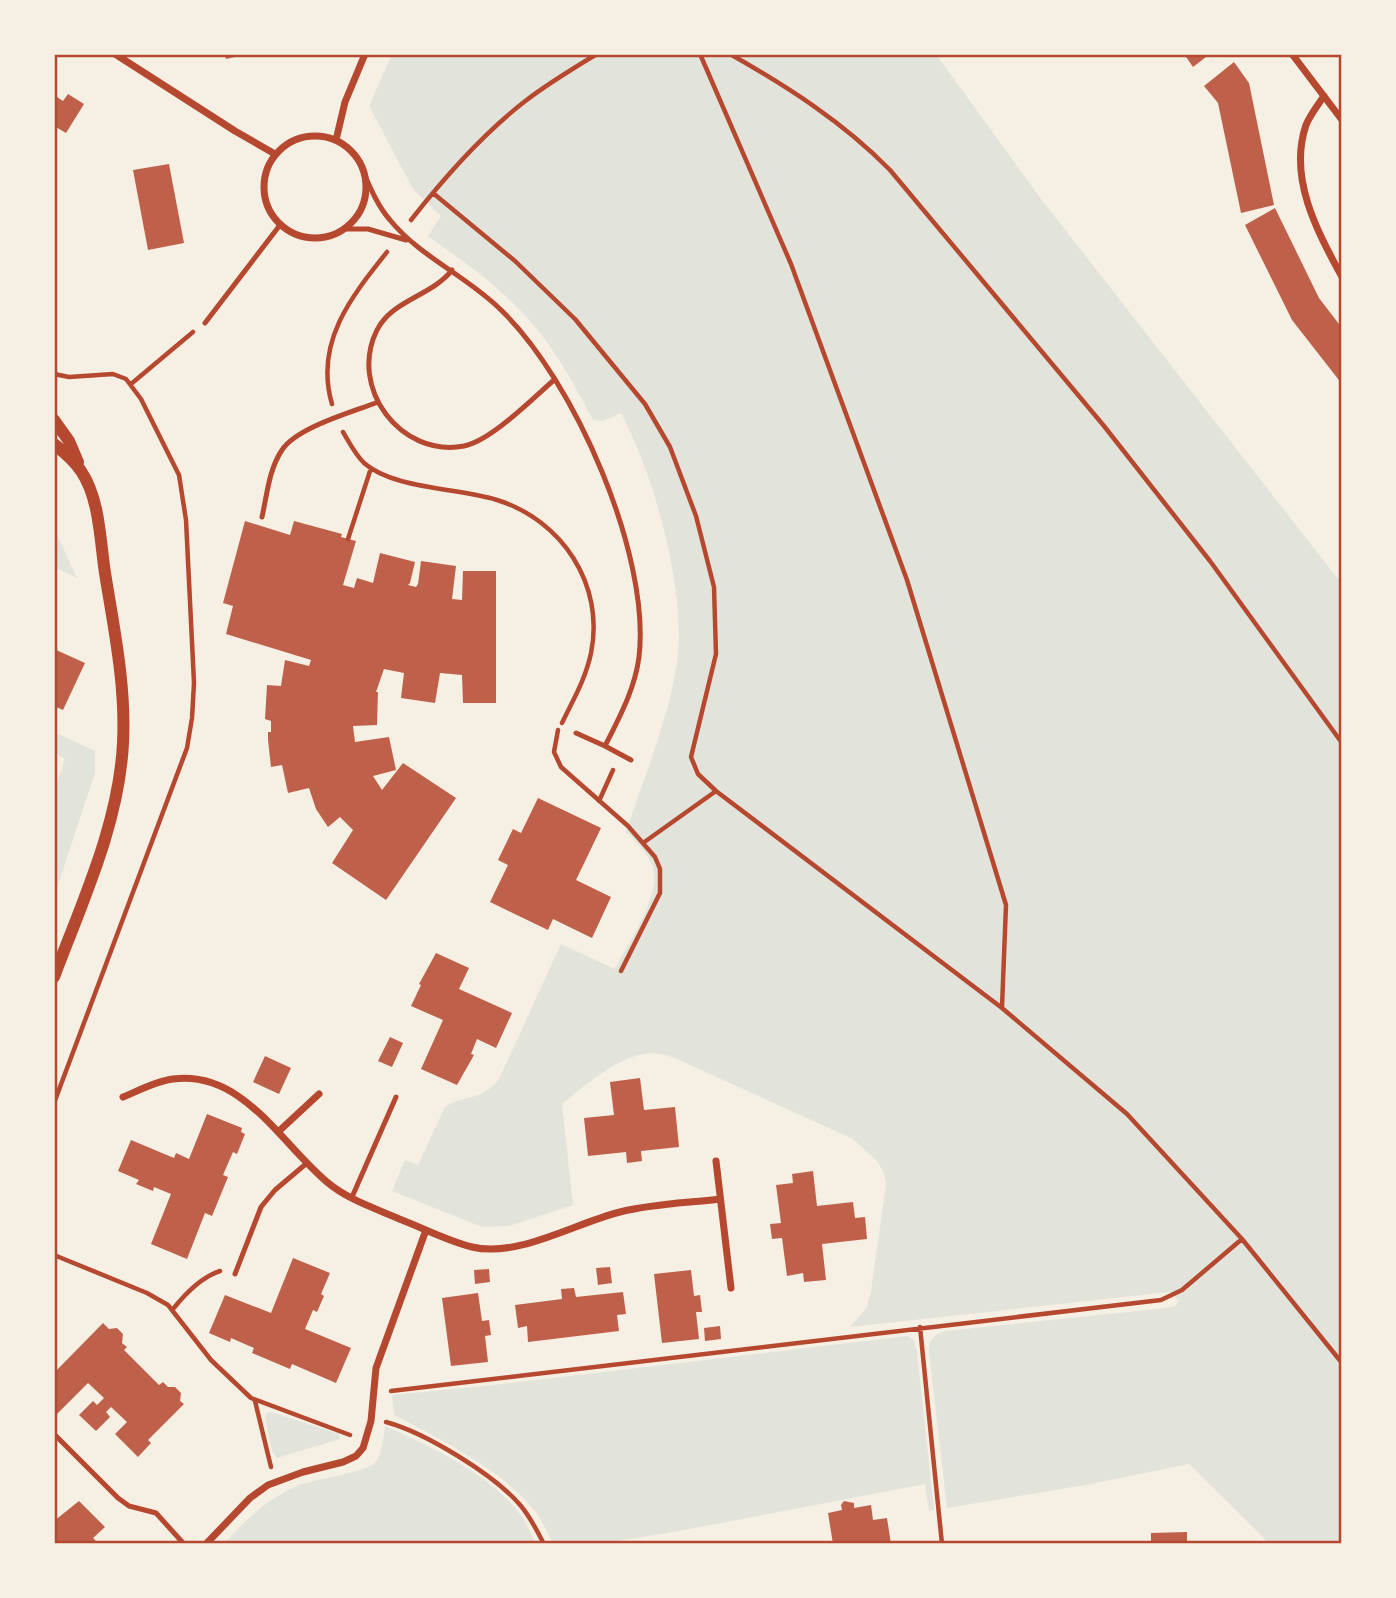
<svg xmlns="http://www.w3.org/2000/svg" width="1396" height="1598" font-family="Arial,sans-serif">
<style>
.green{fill:#e2e4dc}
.building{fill:#bf614a}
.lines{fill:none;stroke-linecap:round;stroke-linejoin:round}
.path{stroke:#b5482f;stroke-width:4.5}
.service{stroke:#b5482f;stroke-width:5}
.minor{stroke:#b5482f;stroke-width:7}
.tertiary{stroke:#b5482f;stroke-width:12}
.neatline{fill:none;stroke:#b5482f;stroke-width:2.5}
</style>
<rect width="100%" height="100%" fill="#f6efe4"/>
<path class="green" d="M392 54H936L1041 199 1342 584V1544H1270L1189 1464 1091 1484 947 1508 929 1353C928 1341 933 1334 945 1331L1166 1308 1175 1306 1179 1301 1170 1292 850 1327 867 1307 871 1291 886 1184 884 1173 877 1161 853 1139 677 1059C669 1056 660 1053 651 1053 622 1054 583 1086 562 1104L573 1205 509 1226 482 1227 392 1191 405 1160 418 1165 445 1107C465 1094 481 1102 499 1079L561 944 615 969C628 944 662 894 653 867 648 853 636 842 626 832 644 777 669 718 677 662 687 592 654 475 621 413L603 421 593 420C576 388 559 356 536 328 506 291 466 263 428 236L441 216 413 189 369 106Z
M54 528 77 578 54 567Z
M54 732 95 751V773L54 897V792L65 759 54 753Z
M907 1336 914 1340 917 1352 934 1510 929 1511 925 1484 674 1532 598 1544H553C547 1532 542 1520 534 1510 505 1472 437 1437 394 1415L392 1395 484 1386Z
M271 1412 339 1434 340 1439 277 1458 272 1451 265 1418 267 1413Z
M385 1426C428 1445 477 1468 510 1502 522 1514 529 1529 536 1544H224C245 1520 267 1499 297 1486 313 1479 365 1473 375 1463 383 1454 383 1437 385 1426Z"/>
<path class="building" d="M225 54H243V55L226 59Z
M1184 54H1210L1193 67Z
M1234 62 1249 83 1274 205 1241 213 1218 103 1204 86Z
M68 94 84 104 66 133 54 126V95L63 101Z
M169 164 184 243 148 250 133 170Z
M1275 208 1319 298 1342 328V384L1292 320 1245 225Z
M245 521 290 535 294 521 342 534 341 537 356 541 343 585 354 588 357 578 373 583 380 553 415 562 410 583 408 585 416 587 418 584 421 561 456 566 452 599 462 600 463 571H496V703H463L462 675 440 673 435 703 401 698 404 673 384 669 376 692H378L377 725 353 726 355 742 389 737 396 770 373 776 382 790 403 763 456 798 386 900 332 863 353 830 340 817 328 827 316 809 309 788 288 793 282 765 271 767 268 740V732H271V721L265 719 267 685 281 686 285 660 309 666 311 660 226 634 233 606 223 603Z
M54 649 85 663 63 710 54 706Z
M538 798 601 828 576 880 611 897 592 938 553 919 548 930 490 902 508 865 498 860 513 829 521 833Z
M436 953 469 968 459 989 512 1013 496 1048 477 1039 471 1054 474 1055 457 1085 421 1069 443 1020 411 1006 421 985 419 984Z
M390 1037 403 1043 392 1067 378 1061Z
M265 1056 291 1068 279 1094 253 1082Z
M640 1078 644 1110 675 1107 679 1147 641 1151 642 1161 627 1163 626 1152 588 1156 584 1118 614 1115 610 1082Z
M207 1114 242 1128 241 1132 245 1134 237 1154 233 1152 223 1175 228 1177 212 1216 205 1213 187 1259 151 1244 171 1194 154 1187 153 1191 136 1184 139 1180 118 1171 131 1140 174 1158 176 1153 189 1159Z
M813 1171 817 1206 853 1202 855 1218 865 1217 867 1239 822 1244 826 1280 804 1282 803 1273 787 1276 782 1238 772 1239 770 1224 781 1223 776 1185 793 1183 792 1174Z
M293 1258 330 1273 321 1294 324 1296 317 1312 313 1310 305 1329 351 1348 336 1383 292 1364 290 1369 252 1353 254 1348 231 1338 230 1342 209 1333 225 1295 271 1313Z
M610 1267 612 1283 598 1285 596 1268Z
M489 1269 490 1282 475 1284 474 1270Z
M691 1270 694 1296 700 1295 702 1312H696L699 1339 662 1343 654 1274Z
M574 1288 576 1297 623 1292 626 1314 617 1315 619 1331 528 1342 527 1326 518 1328 515 1305 562 1299 561 1289Z
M478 1293 482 1321 489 1320 491 1335 485 1336 488 1362 451 1366 442 1298Z
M103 1323 109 1329 117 1328 123 1334 122 1343 127 1347 124 1350 159 1385 163 1382 168 1387H175L181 1393 180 1401 184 1404 148 1440 151 1443 138 1457 115 1434 127 1422 111 1407 106 1412 110 1417 96 1431 79 1415 93 1401 97 1405 104 1398 88 1383 54 1417V1373Z
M720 1326 721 1339 705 1341 704 1328Z
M79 1501 105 1527 93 1538 99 1544H54V1521Z
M844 1501 854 1503V1508L871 1505 873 1520 887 1518 891 1544H833L828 1513 842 1510 841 1505Z
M1187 1532V1544H1151V1533Z"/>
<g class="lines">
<path class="path" d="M700 54 791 264 907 580 1006 905 1002 1007
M730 54C788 87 843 122 890 170L1104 426 1210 561 1342 743
M433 193 515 261 575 319 645 404 670 447 696 516 714 587 716 654 691 757 698 774 716 791 1002 1008 1127 1114 1242 1239 1342 1363
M411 220C443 179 483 134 524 102 547 84 572 69 597 54
M54 374 69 377 113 374 126 379 141 399 179 475 186 520 194 683 192 718 187 748 54 1103
M131 384 193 332
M332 404C314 343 351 297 387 252
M343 432C349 442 355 454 364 463 393 489 459 488 497 500 562 520 605 585 591 653 586 678 573 700 562 723
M348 539 371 468
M558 730 554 752 561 767 628 826 655 857 660 869V893L621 971
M599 801 613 770
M643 843 716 791
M54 1255 147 1293 168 1305 211 1360 251 1398 350 1435
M173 1309C185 1294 201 1277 220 1271
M920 1327 942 1544
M391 1391 1161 1300 1182 1290 1242 1239
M255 1401 271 1467
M386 1422C426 1433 495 1475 521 1506 531 1518 537 1531 544 1544"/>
<path class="service" d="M362 169C370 187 377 205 390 220 420 257 467 276 501 310 574 380 651 555 639 657 635 689 619 718 605 746L631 760
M344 229H368L406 240
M452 270C432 296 392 300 377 330 348 388 401 458 464 446 491 441 533 398 554 380
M205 323 280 225
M262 517C267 495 269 469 282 450 297 427 353 412 378 402
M576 733 605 746
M352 1197 396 1097
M235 1274 261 1207 275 1190 307 1163
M55 1435 118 1498 129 1506 156 1513 184 1544"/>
<path class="minor" d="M115 54 235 131 275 154
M1292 54 1342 120
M1324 96C1318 105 1310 115 1306 125 1288 178 1317 231 1342 277
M264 187a51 51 0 1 1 102 0a51 51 0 1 1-102 0Z
M336 140 345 102 365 54
M123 1097C140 1090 156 1081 173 1079 243 1070 281 1144 327 1182 348 1200 377 1209 402 1220 425 1229 448 1241 472 1247 518 1258 575 1223 620 1212 652 1204 687 1203 720 1199
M278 1132 319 1094
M716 1161 731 1288
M206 1544 250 1498 268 1485 303 1472 343 1462 356 1456 363 1448 371 1421 376 1368 426 1230"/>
<path class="tertiary" d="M54 420 69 441 78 462
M54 444C64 452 74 460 81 471 100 499 100 541 105 573 114 629 126 686 123 743 119 824 82 902 54 977"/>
</g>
<rect width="1396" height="1598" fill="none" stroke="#f6efe4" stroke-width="112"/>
<rect x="56" y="56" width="1284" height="1486" class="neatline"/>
</svg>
